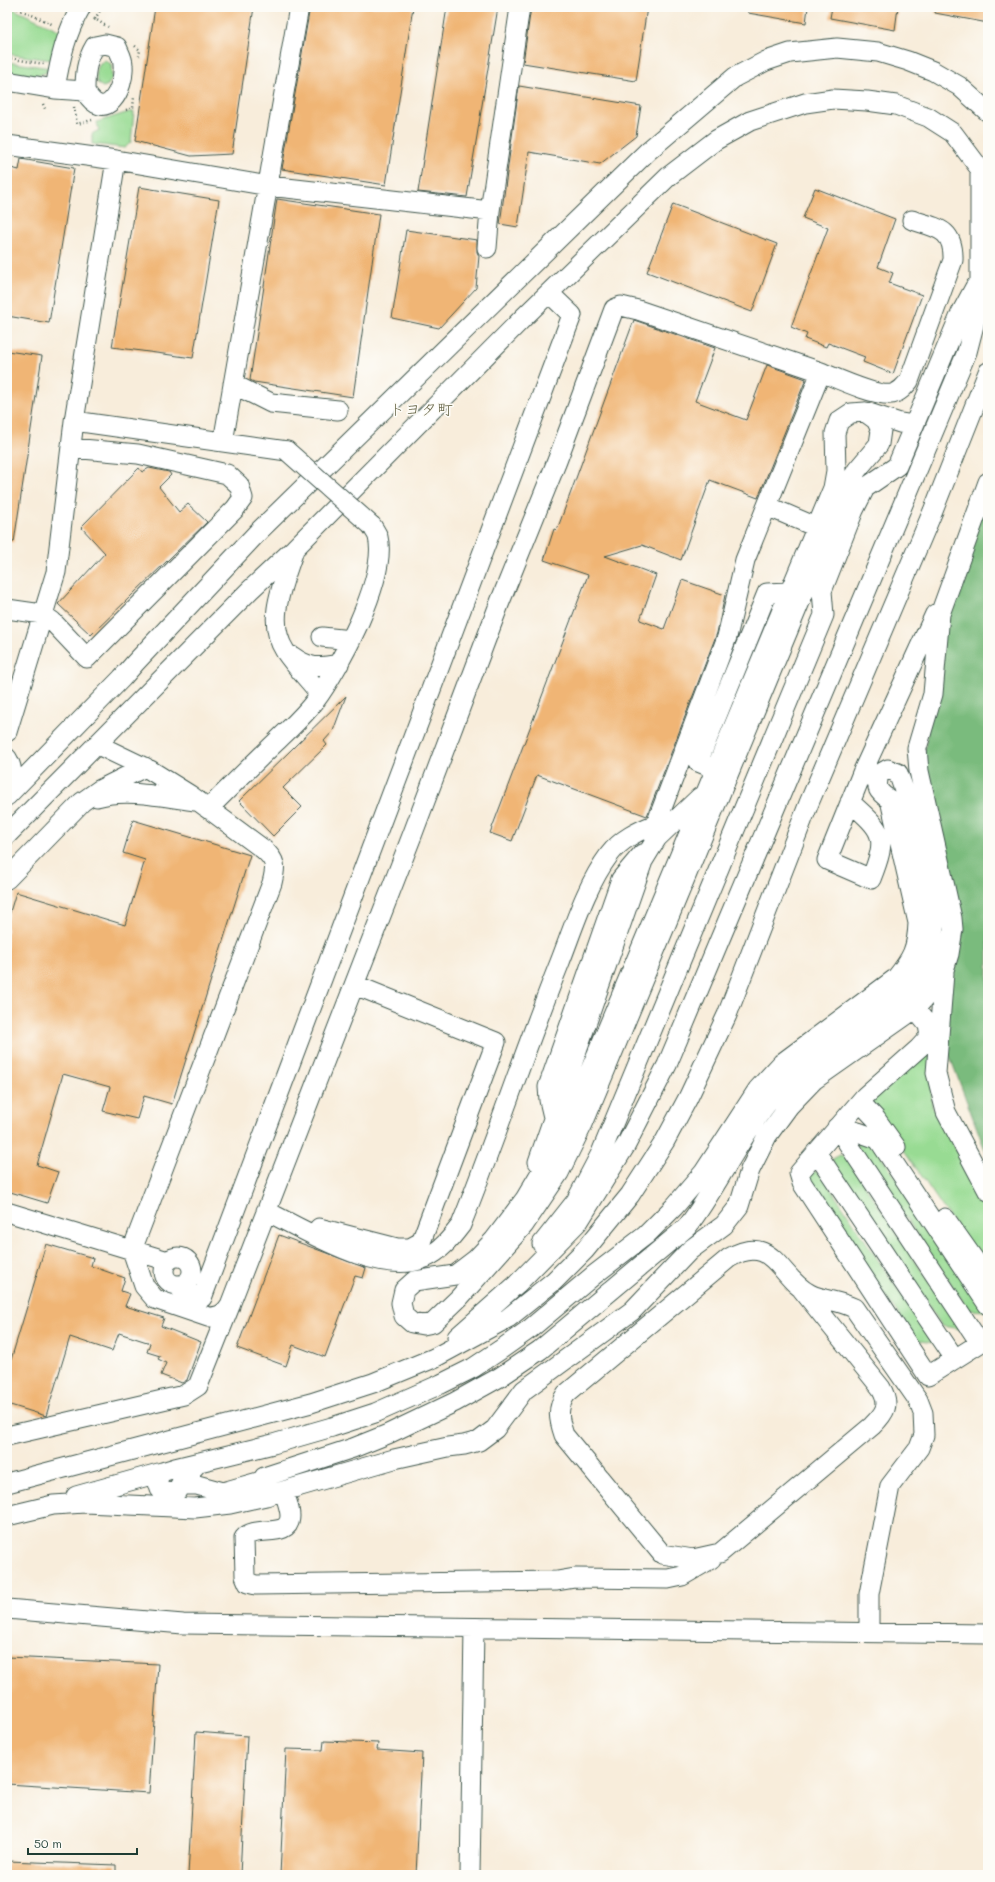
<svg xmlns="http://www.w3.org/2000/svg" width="995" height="1882" font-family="Mali,'Klee One',sans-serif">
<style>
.green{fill:#98db93;stroke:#5c8c64}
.forest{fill:#7abb7d;stroke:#4c7c58}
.building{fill:#f0b574}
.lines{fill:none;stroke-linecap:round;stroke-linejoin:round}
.minor-casing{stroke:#40574d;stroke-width:21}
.path{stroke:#40574d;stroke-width:2.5;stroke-dasharray:1 3;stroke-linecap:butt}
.minor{stroke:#fff;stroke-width:19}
.minor-bridge-casing{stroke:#40574d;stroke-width:21;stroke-linecap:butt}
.minor-bridge{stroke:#fff;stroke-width:19}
.labels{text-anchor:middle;stroke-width:3;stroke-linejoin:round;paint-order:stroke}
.quarter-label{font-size:16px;fill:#68674a;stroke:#fdfcf7}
</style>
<rect width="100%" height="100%" fill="#fdfcf7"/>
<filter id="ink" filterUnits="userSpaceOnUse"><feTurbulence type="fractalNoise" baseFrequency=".025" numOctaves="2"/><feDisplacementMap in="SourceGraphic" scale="8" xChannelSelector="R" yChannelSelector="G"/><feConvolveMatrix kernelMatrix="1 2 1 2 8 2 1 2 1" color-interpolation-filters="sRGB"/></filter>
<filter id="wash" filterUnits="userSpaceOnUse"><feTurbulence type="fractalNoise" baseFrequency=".012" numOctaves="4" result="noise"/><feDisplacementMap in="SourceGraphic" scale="16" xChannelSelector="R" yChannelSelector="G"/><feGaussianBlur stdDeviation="0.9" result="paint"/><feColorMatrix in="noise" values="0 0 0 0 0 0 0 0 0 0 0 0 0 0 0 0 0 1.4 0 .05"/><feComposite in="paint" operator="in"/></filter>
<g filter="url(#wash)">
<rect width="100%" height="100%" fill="#f8eddb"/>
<path class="green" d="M11 8 61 31 52 60 7 54V21Z
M105 60 111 64 112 78 108 85 103 87 98 84C94 75 97 64 105 60Z
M7 62 51 68C39 81 23 74 7 72Z
M129 112H134L131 142 125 148 92 144V134L99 130 97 122Z
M923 1053 930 1057 932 1106 988 1207V1274L870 1100Z
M857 1136 871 1141 987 1311 969 1310 856 1145Z
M840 1155 846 1157 960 1329 942 1326 832 1161 833 1158Z
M814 1171 822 1175 933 1343 916 1340 807 1181 810 1172Z"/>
<path class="forest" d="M988 492V1158L941 1033 958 931 923 764 943 610Z"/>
<g id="blocks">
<path class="building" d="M155 7H254L232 154 191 156 135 141Z
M310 7H413L386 185 282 169Z
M447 7H498L467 197 418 192Z
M531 7H647L636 81 523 63Z
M748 7H808L806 23 748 13Z
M832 7H898L895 30 830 18Z
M936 7H988V23L935 13Z
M519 86 641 106 636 136 600 164 529 152 518 227 500 224Z
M21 159 74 168 49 323 7 316V167L19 170Z
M139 187 219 200 193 358 112 347Z
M815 188 895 219 878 267 893 273 889 283 922 295 893 374 863 362 865 357 828 343 826 347 805 339 807 334 791 327 828 228 803 218Z
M277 199 379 214 353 397 254 382 250 380Z
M673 204 777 244 752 312 647 272Z
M406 230 477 240V252L479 256 476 288 439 328 392 318Z
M634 320 715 348 695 401 746 420 767 365 806 379 758 498 710 480 681 560 642 545 605 556 656 575 640 620 664 629 682 580 725 595 717 633 647 816 537 775 512 841 490 833 588 575 544 560 554 529 557 530Z
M7 351 42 356 14 542H7Z
M139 468 142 472 149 468 169 472 171 475 159 487 179 512 188 504 207 522 91 635 58 604 105 553 81 527Z
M346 696 333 731 324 741 327 745 283 788 302 807 273 836 239 801Z
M133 820 250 855 172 1104 144 1096 137 1119 103 1111 110 1087 63 1074 37 1165 58 1172 47 1203 7 1191V922L16 892 125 925 145 860 123 853Z
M279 1235 366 1268 363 1278 355 1276 325 1357 293 1345 286 1366 237 1348Z
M46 1244 93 1258 91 1266 125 1278 121 1291 130 1294 125 1306 164 1318 161 1326 201 1342 187 1380 182 1383 161 1375 166 1363 158 1359 160 1356 147 1352 150 1343 119 1333 112 1351 70 1337 46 1416 7 1404V1373Z
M7 1657 158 1664 149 1793 7 1784Z
M196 1732 247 1736 240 1875H188Z
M324 1741 378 1743 377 1750 422 1753 416 1875H280L286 1749 323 1750Z
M7 1861 116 1865V1875H7Z"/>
</g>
</g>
<g filter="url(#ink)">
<use href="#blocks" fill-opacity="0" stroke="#40574d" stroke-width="1"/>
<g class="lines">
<g class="minor-casing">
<path id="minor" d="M7 81 55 89C60 59 66 33 81 7
M55 89 85 91C85 74 86 61 95 46L105 44 117 47C119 52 123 58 123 65 125 89 105 126 85 91
M7 145 116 160 269 186 490 211
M487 248 490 211 520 7
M821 372C836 378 877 397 892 394 900 392 904 387 909 381L953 260C954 229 938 228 912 220
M233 384 271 403 338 410
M865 412 876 420 881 430 879 444 857 470 849 484 583 1124 559 1173 524 1225 459 1298 433 1323 423 1325 412 1323 404 1316 401 1303 404 1290 414 1281 455 1275 476 1259 494 1240 525 1199 564 1133 833 488 836 471 835 433 839 421 851 413Z
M866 412 900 423 913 425
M74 421 287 451
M223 442 299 7
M767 506 816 527
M294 550C284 582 265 620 285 651 295 666 309 680 320 694
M7 609 42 614 52 621 87 658 235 509 243 498 239 485 227 474 138 454 71 448
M322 637 351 640
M292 656C310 669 318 668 339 664
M7 732 56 572 74 421 116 160
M98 745 150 770 190 795 263 849C277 861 276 867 272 883L132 1250 168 1261
M7 758C13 768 13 773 7 783
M714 773 708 766 698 762 767 593 789 592
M872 777 862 773 935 614
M7 796 122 678 135 663 259 531 648 151 735 77 766 61 790 53 837 48 878 52 908 61 933 71 959 86 988 112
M97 797C125 788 165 797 195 801
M850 802C884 832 888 836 871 879L827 860 862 773
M208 809C231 786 254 763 277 741 290 728 304 716 315 701 339 669 388 577 378 537 377 533 374 530 372 526
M7 835 250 590 294 549 524 317 669 176 716 140 750 121 805 103 833 99 867 101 896 105 928 117 953 133 980 169 986 181
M7 879 82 802 99 790 145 767
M944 973 936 1073 946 1112 988 1191
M915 1009 928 1025 930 1036 919 1048 865 1096 799 1173 802 1183 928 1376 988 1338
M860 1102 876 1119 896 1147
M553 1117 549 1100 548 1087 621 879 642 854
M837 1127 980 1343
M837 1127 858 1132 878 1139 988 1305
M816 1152 955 1359
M538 1162 643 861 657 838 700 797
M7 1212 132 1250 144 1286 155 1299 208 1317C218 1317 224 1315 230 1305L413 833 500 602 557 461 614 309 621 306 638 310 821 372 745 560 727 637 656 824C638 831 621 839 609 855 586 886 574 926 560 962 525 1049 496 1138 461 1225 451 1238 441 1251 425 1258 380 1277 307 1231 266 1211
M945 1218 988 1279
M319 1228 397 1248H410L421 1242 496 1042 355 985
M542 1244 576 1201 601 1153 824 615 822 591 854 510 865 488 897 466 961 313 975 287
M164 1271a14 14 0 1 1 28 0a14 14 0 1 1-28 0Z
M176 1285 187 1293 202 1298 572 315 549 293
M800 1287 881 1388C891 1405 885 1413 872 1426L720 1553 693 1559 662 1554 564 1435C559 1420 556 1409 566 1394L729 1258C774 1232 778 1278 810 1294 824 1301 839 1300 854 1308L918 1400 923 1413 924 1435 919 1448 890 1486 869 1594V1633
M457 1337 517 1284 579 1221 626 1145 667 1065 967 352 974 325 980 285V169
M7 1436 184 1395 198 1386 230 1306
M7 1483 311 1403 373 1383 434 1358 508 1318 554 1281 585 1250 630 1195 665 1141 688 1098 727 1015 809 803 933 511 988 372
M180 1485H197L223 1492 265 1480 264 1477 353 1448 388 1434 455 1402 500 1377 540 1350 687 1227C716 1189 736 1144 766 1105 802 1059 855 1029 902 996 929 972 934 950 934 915L907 798 898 773 888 769 879 774C876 789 877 791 890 800L918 923C917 949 912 958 896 978L782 1063 758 1089 704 1172 674 1207 646 1235 594 1275 531 1328 500 1350 473 1368 441 1384 375 1413 332 1427 273 1444 175 1468 162 1472 157 1480 160 1489 168 1492 177 1491 183 1479 198 1463
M284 1491C286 1499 290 1508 290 1516 290 1540 255 1524 244 1538L245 1576 248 1583 256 1585 557 1581 575 1578 668 1579 682 1576 711 1559
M76 1496 162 1472
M7 1516 53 1505 85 1503 195 1508 230 1504 266 1496 394 1459 448 1447 464 1445 479 1441 495 1429 524 1390 632 1311 690 1250 724 1225 739 1206 750 1170 767 1136 789 1106 814 1080 915 1009 928 994 944 970 949 954 953 929 952 918 919 771 917 748 933 694 940 614 988 482
M7 1609 183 1624 988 1634
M470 1875 474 1629"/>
</g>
<path class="path" d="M14 7 54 25
M95 19 102 7
M94 20 95 19 108 27
M135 46 140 50 139 56
M7 58 44 64
M43 104 46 111
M74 107 77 124 92 120
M126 110 133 108 134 97"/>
<use href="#minor" class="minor"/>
<g class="minor-bridge-casing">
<path id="minor-bridge" d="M287 451 372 526"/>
</g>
<use href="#minor-bridge" class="minor-bridge"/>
</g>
</g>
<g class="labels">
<g class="quarter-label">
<text x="421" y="415">トヨタ町</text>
</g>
</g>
<rect width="995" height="1882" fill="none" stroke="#fdfcf7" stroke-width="24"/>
<path d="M28 1848v6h109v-6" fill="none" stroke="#1f3d34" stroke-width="2"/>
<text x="34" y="1848" font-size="12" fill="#1f3d34" stroke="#fdfcf7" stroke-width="3" paint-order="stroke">50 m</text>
</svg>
